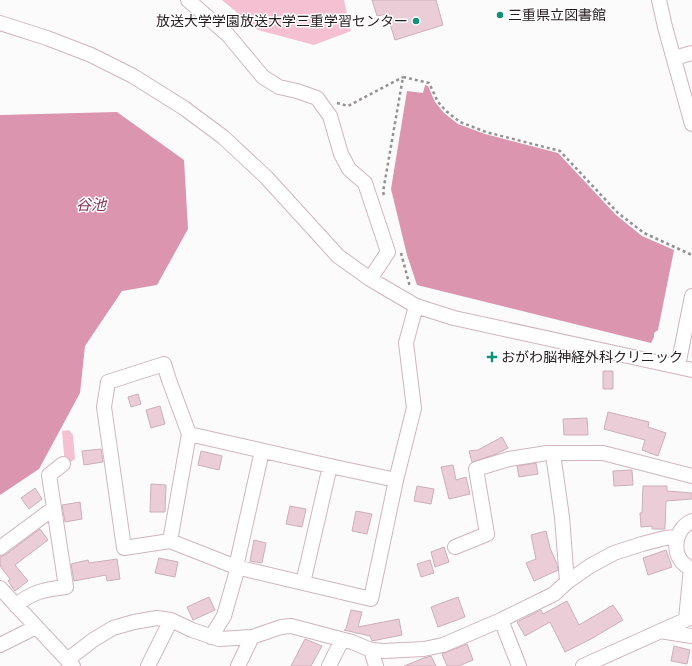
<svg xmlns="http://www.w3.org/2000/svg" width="692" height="666" font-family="'Fira Sans Condensed','Noto Sans JP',sans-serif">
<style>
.green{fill:#f4c0d2}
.water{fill:#db95af}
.building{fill:#ebcdd7;stroke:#cdafb9}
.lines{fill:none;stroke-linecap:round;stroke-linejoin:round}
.minor-casing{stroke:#d2b4bf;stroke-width:16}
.path{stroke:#959092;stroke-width:2.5;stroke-dasharray:3 3;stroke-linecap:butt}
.minor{stroke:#fff;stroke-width:14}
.poi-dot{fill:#0f917a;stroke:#fff;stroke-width:1.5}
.labels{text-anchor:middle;stroke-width:3;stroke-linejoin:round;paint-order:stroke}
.poi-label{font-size:14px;fill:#261b1f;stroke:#fff;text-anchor:start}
.water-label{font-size:15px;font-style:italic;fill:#843156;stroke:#fff}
</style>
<rect width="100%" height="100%" fill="#fbfbfb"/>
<path class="green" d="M222 0H344L351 31 314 45 258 30Z
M69 430 73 435 75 459 65 466 62 431Z"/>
<path class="water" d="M425 85 428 86 435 102 444 113 458 124 485 134 558 153 616 215 642 236 674 250 658 330 654 333V337L651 343 417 285 407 255 391 189 407 91 423 93Z
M117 112 184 160 188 229 157 285 122 291 85 346 80 393 39 469 0 495V115Z"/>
<path class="building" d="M372 0H436L443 25 395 40 387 14 377 16Z
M603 371H613V389H603Z
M138 394 141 404 131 407 128 397Z
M160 406 165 424 151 428 146 410Z
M608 412 649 422 648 427 666 433 658 456 642 450 645 440 604 429Z
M587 418 588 435H564L563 419Z
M502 437 508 448 496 454 472 462 469 451 478 450Z
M101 449 103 462 84 465 82 451Z
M201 451 222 456 219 470 198 465Z
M536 463 538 474 519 477 517 466Z
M453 465 456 480 466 477 470 494 449 499 441 467Z
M632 470 633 485 614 486 613 471Z
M151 484 166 485 165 512H150Z
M417 486 434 489 431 504 414 501Z
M643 486H667V491L692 493V499L666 501 665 529H652V526L641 527 640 513H642Z
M35 488 42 499 29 509 21 498Z
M80 502 82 519 65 522 62 505Z
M290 506 306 509 302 527 286 524Z
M356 511 372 514 367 534 352 531Z
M40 529 48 540 15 565 28 581 15 591 8 581 10 579 0 566V557L5 555Z
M546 531 550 548 557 564 558 570 534 581 526 563 536 559 531 535Z
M254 540 266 543 262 563 250 561Z
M444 547 449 562 435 567 431 552Z
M666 550 672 567 648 575 643 558Z
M159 558 178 562 175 577 155 573Z
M117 559 120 579 107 581 106 575 74 581 71 564 88 560 89 563Z
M430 560 434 573 421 577 417 564Z
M209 597 215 610 193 620 187 607Z
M458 597 465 617 438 627 431 607Z
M567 601 579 625 613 605 623 620 591 639 565 652 550 622 525 636 517 622 541 610 543 614Z
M351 610 362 612 358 627 399 619 402 635 372 641 370 636 344 630 346 629Z
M305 639 322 646 311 666H291Z
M467 644 473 660 459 666H447L442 654Z
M674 646 690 650 687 664 671 661Z
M431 656 436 666H404L424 658Z"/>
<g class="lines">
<g class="minor-casing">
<path id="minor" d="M188 0 228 35 263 77 279 87 297 91 317 98 330 116 341 154 349 169 365 183 388 252 370 279
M659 0 665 27 692 124
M0 23 47 38 91 55 133 76 184 108 223 137 266 177 338 256 370 279 416 306 454 318 692 370
M674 58 692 53
M678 366 692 296
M553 454 562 517 567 582
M396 480 330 466 189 434 169 380 164 364 108 382 104 407 124 548 170 541 236 567 371 599 396 480 414 408 406 343 416 306
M692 521C672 530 670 560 692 569
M170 541 189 434
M455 547 487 534 476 469 509 459 547 453H603L692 476
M0 548 54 508
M236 567 262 451
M303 583 330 466
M0 588 73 666
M16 606C30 592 47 589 66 587L49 475 63 464
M686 619 691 568
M501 620 519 666
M660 631 692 636
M211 637 224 616 238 567
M0 645 36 627
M371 650 376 666
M67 660 93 640 113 628 134 622 157 618 171 620 192 630 219 639 252 637 281 627 291 626 352 642 371 650 384 651 424 649 443 645 501 620 554 594 567 582 590 566 614 553 642 544 665 538 677 537
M148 666 171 620
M238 666 252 637
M329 666 342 640
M583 666 692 617"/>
</g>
<path class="path" d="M337 103 348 106 403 77
M384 195 383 192 403 77 429 83 438 102 446 111 460 122 486 132 560 151 618 213 644 233 692 255
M401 253 410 287"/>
<use href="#minor" class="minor"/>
</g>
<g class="poi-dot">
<circle cx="500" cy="15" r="4"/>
<circle cx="416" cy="21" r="4"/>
<path d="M490 351h4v4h4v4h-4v4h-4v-4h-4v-4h4z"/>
</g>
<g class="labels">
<g class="poi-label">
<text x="508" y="20">三重県立図書館</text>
<text x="408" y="26" text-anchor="end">放送大学学園放送大学三重学習センター</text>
<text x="501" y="362">おがわ脳神経外科クリニック</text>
</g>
<g class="water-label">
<text x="91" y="210">谷池</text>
</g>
</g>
</svg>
